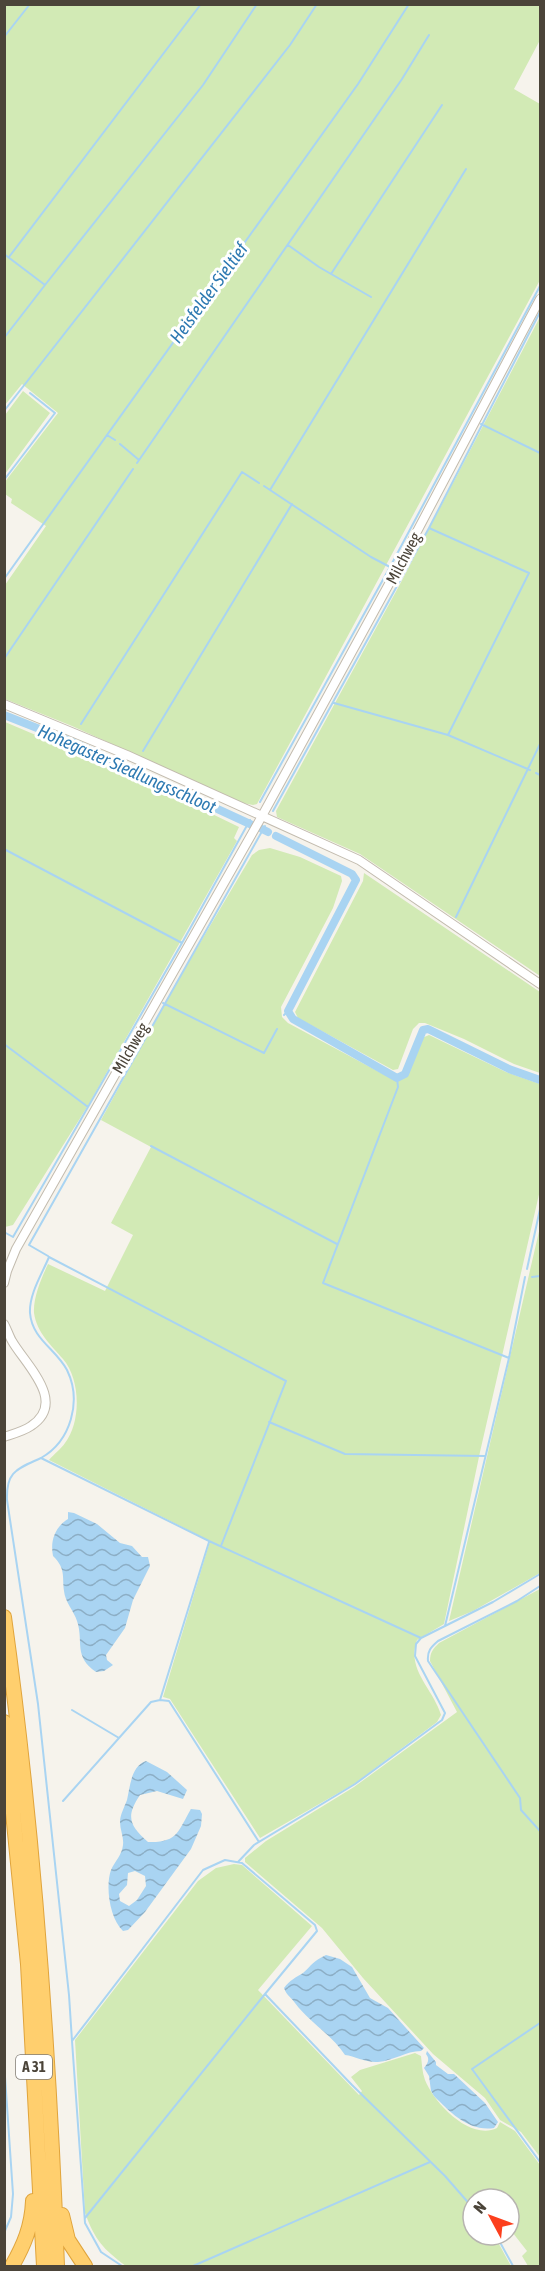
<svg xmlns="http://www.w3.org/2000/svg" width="545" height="2271" font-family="'Asap Condensed',sans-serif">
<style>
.green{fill:#d2eab5}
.water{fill:url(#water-waves);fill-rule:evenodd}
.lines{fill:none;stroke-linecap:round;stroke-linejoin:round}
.stream{stroke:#a9d4f2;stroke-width:2}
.canal{stroke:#a9d4f2;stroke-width:8}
.street-casing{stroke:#c2bbae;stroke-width:10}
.highway-casing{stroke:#e0a43c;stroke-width:16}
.street{stroke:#fff;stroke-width:8}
.highway{stroke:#ffcf6e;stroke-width:14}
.labels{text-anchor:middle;stroke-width:6;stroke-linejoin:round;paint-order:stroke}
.shield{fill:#fff;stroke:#817c74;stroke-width:1.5}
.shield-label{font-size:15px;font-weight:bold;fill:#4b4439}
.street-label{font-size:16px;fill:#4b4439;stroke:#fff}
.water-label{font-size:18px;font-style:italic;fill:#2e7ab2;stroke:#fff}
</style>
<defs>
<pattern id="water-waves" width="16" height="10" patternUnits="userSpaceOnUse" patternTransform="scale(1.5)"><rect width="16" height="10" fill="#a9d4f2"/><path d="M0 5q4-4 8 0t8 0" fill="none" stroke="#8caec5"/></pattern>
</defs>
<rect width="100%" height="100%" fill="#f6f3ec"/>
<path class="green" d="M5 5H540V40L514 89 540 104V280L257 804 253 805 243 803 72 726 5 699V585L46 526 11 503 12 499 5 494 4 483 58 413 22 384 5 405Z
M540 317V976L360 854 277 817 276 811 399 586Z
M23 391 50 413 5 474V415Z
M5 722 142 780 239 827 234 838 237 841 89 1104 13 1225 5 1227Z
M270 848 300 857 341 876 342 881 333 908 281 1007 282 1017 288 1023 396 1081 408 1075 422 1038 429 1035 506 1072 540 1084V1190L480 1452 444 1624 417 1640C406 1670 433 1688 441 1715L437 1722 354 1784 260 1838 170 1699 163 1697 210 1541 49 1460C54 1454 61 1449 65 1443 81 1422 81 1380 63 1359 51 1345 37 1333 34 1313 33 1297 42 1277 48 1264L105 1291 133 1235 111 1223 151 1147 101 1120 175 985 252 855 259 850Z
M364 873 540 992V1073L514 1064 464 1039 425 1023H419L413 1029 398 1069 393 1070 298 1018 295 1012 363 881Z
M540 1227V1573L473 1611 449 1621Z
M540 1589V2157L521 2132 500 2120 485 2098 433 2054 363 1978 322 1928 245 1862V1858L266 1841 354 1787 457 1712 430 1661C430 1652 433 1649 439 1643Z
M234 1864 242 1865 312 1926 258 1990 359 2095 362 2091 351 2077 360 2070 415 2053 421 2056C422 2064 422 2072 425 2080 434 2103 470 2141 497 2128L500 2122 515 2131 540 2165V2266H528L522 2256 527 2251 509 2228V2199H473V2235H494L511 2266H126C103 2249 95 2240 85 2213L75 2040 198 1881 216 1868Z"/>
<path class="water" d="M68 1512 74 1513 97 1524 120 1543 132 1546 142 1557H148L150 1566 133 1600 125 1628 106 1655 107 1660 113 1665 104 1671 96 1672C73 1656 84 1642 77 1621 74 1611 65 1602 64 1591 62 1576 66 1569 53 1556 50 1541 55 1527 68 1519Z
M146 1761 167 1772 187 1790 183 1799 157 1791 140 1795C125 1817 130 1826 148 1842 178 1843 178 1831 191 1809L200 1810 202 1814 201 1826 191 1849 145 1912 128 1930 123 1931C110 1919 105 1887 111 1870 115 1861 122 1855 123 1845 124 1837 120 1830 120 1822 120 1815 124 1808 127 1800 130 1787 131 1766 146 1761ZM135 1871 145 1876 146 1886 137 1900 129 1906 120 1901 119 1894 127 1885 128 1873Z
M326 1955 340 1959 352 1967 370 1998 388 2008 424 2048 421 2051C406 2051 393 2061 378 2062 366 2063 355 2056 345 2055 332 2035 310 2023 295 2003 291 1997 287 1996 284 1988 290 1980 295 1978 303 1973 312 1965 313 1961 326 1955Z
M427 2051 436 2062V2065L448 2074H454L485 2103 498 2122 494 2128C469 2132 451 2113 434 2096L431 2091 429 2076 424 2068C428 2063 430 2059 426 2054Z"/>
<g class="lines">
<path class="stream" d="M4 37 30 4
M288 245 319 267 371 297
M4 254 45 285 203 85 257 4
M9 257 201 4
M331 274 442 105
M4 338 45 285
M4 411 290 45 317 4
M481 424 540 453
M107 435 115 440
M120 444 139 460
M137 463 402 79 429 35
M4 480 55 413 30 393
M270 490 466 169
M429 528 529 573 448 735
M390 567 540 286
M4 579 358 84 409 4
M4 659 133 469
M334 703 448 735 530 770
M81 724 242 472 259 483
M143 751 292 504
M536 773 540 775
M260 802 390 567 371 557 264 486
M273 811 429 528 540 312
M4 849 182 943 88 1107
M456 917 540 744
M182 943 250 820
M163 1003 264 1053 277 1029
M284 1015 288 1011
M4 1044 88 1107 13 1237 4 1232
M397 1078 398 1087 323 1283 509 1358 525 1277
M151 1146 337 1244
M48 1256 29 1245 265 826
M527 1269 540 1209
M532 1277 540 1276
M269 1422 345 1454 485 1456
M41 1458C71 1441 82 1401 67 1370 56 1349 32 1339 30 1313 29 1294 42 1274 49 1257L286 1381 221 1546
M540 1586 517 1601 438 1641C431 1647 427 1651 428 1661L520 1798 521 1810 540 1831
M445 1626 509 1358
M160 1700 209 1542
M72 1710 119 1738
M63 1801 151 1702 160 1700 169 1701 259 1842
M238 1862 254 1845 355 1784 442 1720 445 1713 415 1656 416 1644 421 1638 493 1602 540 1574
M540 2023 472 2069 540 2162
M72 2041 69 1995 38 1704 7 1500C6 1471 17 1469 41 1458L209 1541 421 1638
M4 2062 13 2194 11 2217 4 2233
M85 2218 265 1994
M496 2235 513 2266
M122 2266 101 2252 85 2223 72 2041 203 1870 225 1860 242 1863 315 1925 317 1931 265 1994 352 2085 445 2176 473 2208
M193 2266 430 2162"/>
<path class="canal" d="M4 715 70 741 250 824
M262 829 268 832
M276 836 352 874 356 880 288 1011 293 1019 397 1078 405 1074 423 1030 428 1029 509 1069 540 1080"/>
<g class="street-casing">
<path id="street" d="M4 704 127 755 359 860 540 984
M4 1283 7 1271 16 1249 262 816 395 573 540 299
M4 1324C7 1329 9 1336 12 1341 25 1364 68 1402 31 1426 24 1431 13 1434 4 1437"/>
</g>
<g class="highway-casing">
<path id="highway" d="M4 1617C34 1833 49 2049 57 2266
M4 1722 28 1964 44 2266
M62 2215 68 2240 85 2266
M12 2266C24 2245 32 2226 33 2201"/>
</g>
<use href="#street" class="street"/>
<use href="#highway" class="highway"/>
</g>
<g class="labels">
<rect class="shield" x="16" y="2055" width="36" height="24" rx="4.5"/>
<g class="shield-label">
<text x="34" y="2072">A 31</text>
</g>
<g class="street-label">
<text transform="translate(403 558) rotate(-62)" y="6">Milchweg</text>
<text transform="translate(130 1048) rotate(-60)" y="6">Milchweg</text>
</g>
<g class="water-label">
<text transform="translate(209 293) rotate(-54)" y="6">Heisfelder Sieltief</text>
<text transform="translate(127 769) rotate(24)" y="6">Hohegaster Siedlungsschloot</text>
</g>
</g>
<rect width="545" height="2271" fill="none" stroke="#4b4439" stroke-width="12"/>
<g transform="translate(491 2217) rotate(311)"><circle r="28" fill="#ffffff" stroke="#b7b4b0" stroke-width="1.5"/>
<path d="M0-4.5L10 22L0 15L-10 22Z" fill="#fc3f1d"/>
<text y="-9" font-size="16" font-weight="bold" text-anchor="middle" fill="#4b4439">N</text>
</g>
</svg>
